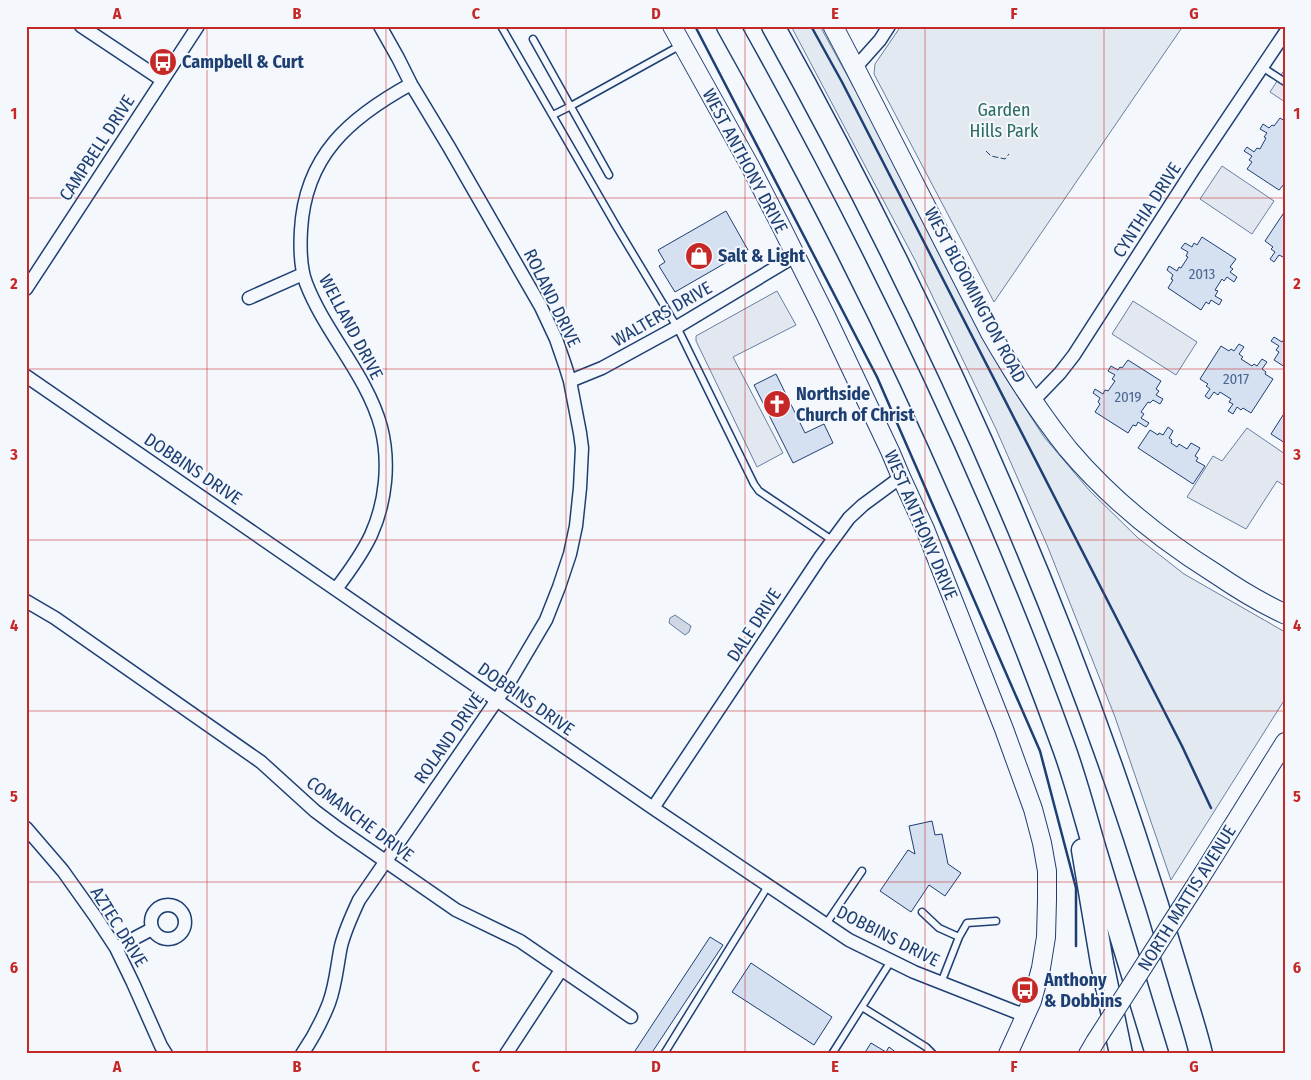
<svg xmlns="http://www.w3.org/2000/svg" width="1311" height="1080" font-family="'Fira Sans Condensed',sans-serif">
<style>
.green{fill:#e3e9f0;stroke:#687fa3}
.parking{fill:#e3e8f0;stroke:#687fa3}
.water{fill:#cfd7e4;stroke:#687fa3}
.building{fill:#d5e0f0;stroke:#1d3f73}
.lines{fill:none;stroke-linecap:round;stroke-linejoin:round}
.lane-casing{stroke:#1d3f73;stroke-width:9}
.street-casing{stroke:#1d3f73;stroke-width:15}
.secondary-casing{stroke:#1d3f73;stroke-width:20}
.primary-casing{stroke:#1d3f73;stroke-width:21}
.highway-casing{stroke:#1d3f73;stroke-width:25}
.lane{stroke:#f4f7fb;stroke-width:6}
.street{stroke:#f4f7fb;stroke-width:12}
.secondary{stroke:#f4f7fb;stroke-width:18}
.primary{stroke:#f4f7fb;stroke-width:19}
.highway{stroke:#f4f7fb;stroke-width:22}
.secondary-bridge-casing{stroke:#1d3f73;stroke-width:20;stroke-linecap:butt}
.secondary-bridge{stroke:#f4f7fb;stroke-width:18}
.fence{stroke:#1d3f73;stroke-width:1;stroke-dasharray:6 2.5;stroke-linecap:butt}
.wall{stroke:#1d3f73;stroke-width:2.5}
.grid{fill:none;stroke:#c62828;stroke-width:1;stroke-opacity:0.55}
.labels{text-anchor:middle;stroke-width:4;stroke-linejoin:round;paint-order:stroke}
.number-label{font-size:15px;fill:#4b6792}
.poi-label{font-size:18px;font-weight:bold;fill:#1d3f73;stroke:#f4f7fb;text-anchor:start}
.park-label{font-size:18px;fill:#2c6c60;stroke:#f4f7fb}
.street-label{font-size:18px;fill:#1d3f73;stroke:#f4f7fb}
.neatline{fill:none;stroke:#c62828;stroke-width:2}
.grid-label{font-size:16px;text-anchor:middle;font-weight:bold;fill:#c62828}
</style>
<rect width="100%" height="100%" fill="#f4f7fb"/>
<path class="green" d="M791 26H820L865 108 1005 377 1044 437 1089 490 1138 538 1184 574 1285 632V699L1171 880 1115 717 1047 545 996 429 916 262Z
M901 26H1183L994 302 874 74 875 64Z"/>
<path class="parking" d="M1285 69V102L1270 92Z
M1222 166 1274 201 1252 234 1200 199Z
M777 291 796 325 733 357 783 453 757 467 696 341V336Z
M1133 301 1197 342 1176 375 1112 334Z
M1247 428 1285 454V486L1277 481 1246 529 1187 497 1213 456 1222 461Z"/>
<path class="water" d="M675 615 691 626 689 632 685 635 669 623 670 618Z"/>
<path class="building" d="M1280 118 1285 121V183L1279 190 1247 169 1252 162 1249 160 1252 156 1244 151 1247 147 1254 152 1257 148 1260 149 1266 138 1264 137 1267 133 1260 129 1263 124 1269 128 1272 125 1274 126Z
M726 211 748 250 675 292 659 266 665 262 658 250Z
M1285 211V255L1283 257 1279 255 1274 262 1270 259 1275 252 1271 249 1273 247 1265 241Z
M1202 237 1236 259 1230 267 1233 269 1230 272 1237 277 1234 282 1227 277 1224 281 1222 279 1215 290 1218 291 1215 296 1222 300 1219 305 1211 300 1209 304 1206 302 1201 310 1168 288 1173 280 1171 279 1173 275 1167 270 1169 266 1177 271 1179 267 1181 268 1188 257 1186 256 1188 252 1181 248 1185 243 1192 247 1194 243 1197 245Z
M1274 337 1282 342 1285 338V367L1274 360 1279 352 1276 350 1279 346 1271 341Z
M1239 344 1244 347 1239 354 1243 357 1241 359 1252 366 1254 364 1257 366 1262 359 1267 362 1262 369 1266 372 1265 374 1273 379 1251 413 1243 408 1241 410 1237 407 1233 414 1228 411 1233 404 1229 402 1231 399 1220 392 1218 395 1214 392 1209 399 1205 396 1210 389 1206 386 1208 384 1200 379 1221 346 1229 351 1231 349 1234 351Z
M1128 360 1161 381 1156 389 1159 391 1156 395 1163 399 1160 404 1153 400 1150 403 1148 402 1141 412 1144 414 1141 418 1149 423 1146 427 1138 422 1136 426 1133 425 1128 433 1095 412 1100 404 1098 402 1100 398 1093 393 1095 389 1103 394 1105 390 1108 391 1115 381 1112 379 1115 375 1108 371 1111 366 1118 370 1120 367 1122 368Z
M776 374 805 433 824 424 833 443 793 463 754 385Z
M1285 412V443L1271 434Z
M1168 427 1173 431 1169 438 1172 440 1171 443 1177 447 1179 444 1187 449 1191 443 1200 448 1195 456 1198 458 1196 461 1205 466 1193 484 1138 448 1150 430 1158 435 1159 433 1163 435Z
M932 821 935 835 942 834 948 864 961 873 945 896 929 885 911 912 880 891 908 850 915 854 909 826Z
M710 937 723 945 651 1054H633Z
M751 963 832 1017 814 1045 732 992Z
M871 1043 886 1052 889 1047 898 1054H864Z"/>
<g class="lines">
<g class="lane-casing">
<path id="lane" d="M501 26 618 229 677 327 754 484 759 491 832 540
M533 39 609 175
M1262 67 1285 82
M553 115 571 106 681 45
M922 912 939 928 959 937 941 983
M826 924 862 871
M959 937 967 923 996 921
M862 1007 926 1047 933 1054
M664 1054 768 886
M832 1054 891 961"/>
</g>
<g class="street-casing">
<path id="street" d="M81 26 162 80
M855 68 880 40 889 26
M26 289 198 26
M249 298 303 274
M26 376 653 808 849 940 914 972 1026 1016
M570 381 602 368 677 327 795 256
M1033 401 1060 373 1074 355 1193 170 1285 33
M336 589C349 572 362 554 371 535 386 502 390 462 381 427 367 375 325 333 306 283 300 267 300 247 301 230 305 156 349 118 411 84
M26 601 55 618 261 762 315 811 339 829 456 910 520 941 631 1017
M653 808 821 556 849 518 863 505 901 477
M26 828 63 871 95 916 116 948 133 983 161 1046 166 1054
M151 922a17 17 0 1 1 34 0a17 17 0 1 1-34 0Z
M116 948 152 929
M302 1054C313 1038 322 1021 329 1003 336 984 337 965 341 946 345 930 352 915 359 900L510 681 546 620 559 587 570 554 576 526 580 488 582 448 580 433 570 381 565 365 556 339 541 307 449 147 411 84 398 58 380 26
M506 1054 561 970"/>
</g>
<g class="secondary-casing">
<path id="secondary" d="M672 26 750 166 781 226 826 316 890 451 901 477 925 529 1004 729 1033 809 1042 843 1047 871V900L1046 937 1041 968 1032 1001 1008 1054
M1199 880 1285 742
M1088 1054 1095 1042"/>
</g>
<g class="primary-casing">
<path id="primary" d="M833 26 855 68 990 332C1013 372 1039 413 1068 449 1111 500 1160 539 1216 574 1238 589 1261 603 1285 614"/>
</g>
<g class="highway-casing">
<path id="highway" d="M728 26C858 258 974 498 1064 748 1076 781 1085 816 1095 850 1116 918 1136 986 1157 1054
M773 26C916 284 1041 553 1134 834 1150 882 1165 930 1179 978 1186 1003 1195 1028 1201 1054
M1083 850 1102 963 1121 1054"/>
</g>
<use href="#lane" class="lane"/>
<use href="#street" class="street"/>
<use href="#secondary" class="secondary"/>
<use href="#primary" class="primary"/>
<use href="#highway" class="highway"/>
<g class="secondary-bridge-casing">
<path id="secondary-bridge" d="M1095 1042 1199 880"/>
</g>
<use href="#secondary-bridge" class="secondary-bridge"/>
<path class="fence" d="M986 151 991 156 1005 159 1009 154"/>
<path class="wall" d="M695 26 877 377 1040 751 1076 888V946
M811 26 842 82 1182 746 1211 808"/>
</g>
<path class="grid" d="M207 26V1054M386 26V1054M566 26V1054M745 26V1054M925 26V1054M1104 26V1054M26 198H1285M26 369H1285M26 540H1285M26 711H1285M26 882H1285"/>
<defs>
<g id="bus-disc" transform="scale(1.4375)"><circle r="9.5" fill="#c62828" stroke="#f4f7fb"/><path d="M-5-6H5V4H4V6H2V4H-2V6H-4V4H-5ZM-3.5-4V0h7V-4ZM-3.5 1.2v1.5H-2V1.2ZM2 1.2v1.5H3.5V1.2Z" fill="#fff"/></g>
<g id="shop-disc" transform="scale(1.4375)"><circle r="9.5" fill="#c62828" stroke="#f4f7fb"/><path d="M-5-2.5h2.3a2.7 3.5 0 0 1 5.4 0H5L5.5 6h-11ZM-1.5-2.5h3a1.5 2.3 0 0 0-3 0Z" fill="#fff"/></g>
<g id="church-disc" transform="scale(1.4375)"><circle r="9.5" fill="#c62828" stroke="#f4f7fb"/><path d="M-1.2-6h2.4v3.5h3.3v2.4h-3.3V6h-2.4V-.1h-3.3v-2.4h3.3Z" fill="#fff"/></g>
</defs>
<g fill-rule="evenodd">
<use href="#bus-disc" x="163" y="62"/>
<use href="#shop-disc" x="699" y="256"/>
<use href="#church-disc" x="777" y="404"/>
<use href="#bus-disc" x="1025" y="990"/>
</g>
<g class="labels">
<g class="number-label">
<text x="1202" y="279">2013</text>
<text x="1236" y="384">2017</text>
<text x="1128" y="402">2019</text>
</g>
<g class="poi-label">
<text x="182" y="68">Campbell &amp; Curt</text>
<text x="718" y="262">Salt &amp; Light</text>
<text x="796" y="400">Northside<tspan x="796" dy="21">Church of Christ</tspan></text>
<text x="1044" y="986">Anthony<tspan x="1044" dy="21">&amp; Dobbins</tspan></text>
</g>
<g class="park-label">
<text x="1004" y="116">Garden<tspan x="1004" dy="21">Hills Park</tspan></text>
</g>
<g class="street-label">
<text transform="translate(97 148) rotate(-57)" y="6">CAMPBELL DRIVE</text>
<text transform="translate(745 161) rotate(62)" y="6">WEST ANTHONY DRIVE</text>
<text transform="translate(1147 210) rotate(-57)" y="6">CYNTHIA DRIVE</text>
<text transform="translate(975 295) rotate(62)" y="6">WEST BLOOMINGTON ROAD</text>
<text transform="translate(552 298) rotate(64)" y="6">ROLAND DRIVE</text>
<text transform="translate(662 314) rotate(-30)" y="6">WALTERS DRIVE</text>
<text transform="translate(351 327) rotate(62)" y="6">WELLAND DRIVE</text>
<text transform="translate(193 469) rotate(34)" y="6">DOBBINS DRIVE</text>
<text transform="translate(921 525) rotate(67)" y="6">WEST ANTHONY DRIVE</text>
<text transform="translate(754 625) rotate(-57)" y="6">DALE DRIVE</text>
<text transform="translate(526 699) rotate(35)" y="6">DOBBINS DRIVE</text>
<text transform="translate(449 738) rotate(-55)" y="6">ROLAND DRIVE</text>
<text transform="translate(360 819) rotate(37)" y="6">COMANCHE DRIVE</text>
<text transform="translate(1187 898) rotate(-58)" y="6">NORTH MATTIS AVENUE</text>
<text transform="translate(119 927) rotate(58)" y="6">AZTEC DRIVE</text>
<text transform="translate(888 936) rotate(27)" y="6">DOBBINS DRIVE</text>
</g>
</g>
<rect width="1311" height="1080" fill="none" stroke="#f4f7fb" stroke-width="55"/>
<rect x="28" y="28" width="1256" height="1024" class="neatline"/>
<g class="grid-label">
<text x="117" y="19">A</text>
<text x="297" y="19">B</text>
<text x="476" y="19">C</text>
<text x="656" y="19">D</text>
<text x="835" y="19">E</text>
<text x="1014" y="19">F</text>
<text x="1194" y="19">G</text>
<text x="14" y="119">1</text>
<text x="1297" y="119">1</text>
<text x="14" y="289">2</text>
<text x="1297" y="289">2</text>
<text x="14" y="460">3</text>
<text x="1297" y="460">3</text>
<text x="14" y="631">4</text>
<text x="1297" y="631">4</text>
<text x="14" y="802">5</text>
<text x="1297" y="802">5</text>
<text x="14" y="973">6</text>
<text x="1297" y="973">6</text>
<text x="117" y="1072">A</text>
<text x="297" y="1072">B</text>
<text x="476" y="1072">C</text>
<text x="656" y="1072">D</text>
<text x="835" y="1072">E</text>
<text x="1014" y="1072">F</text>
<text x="1194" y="1072">G</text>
</g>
</svg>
